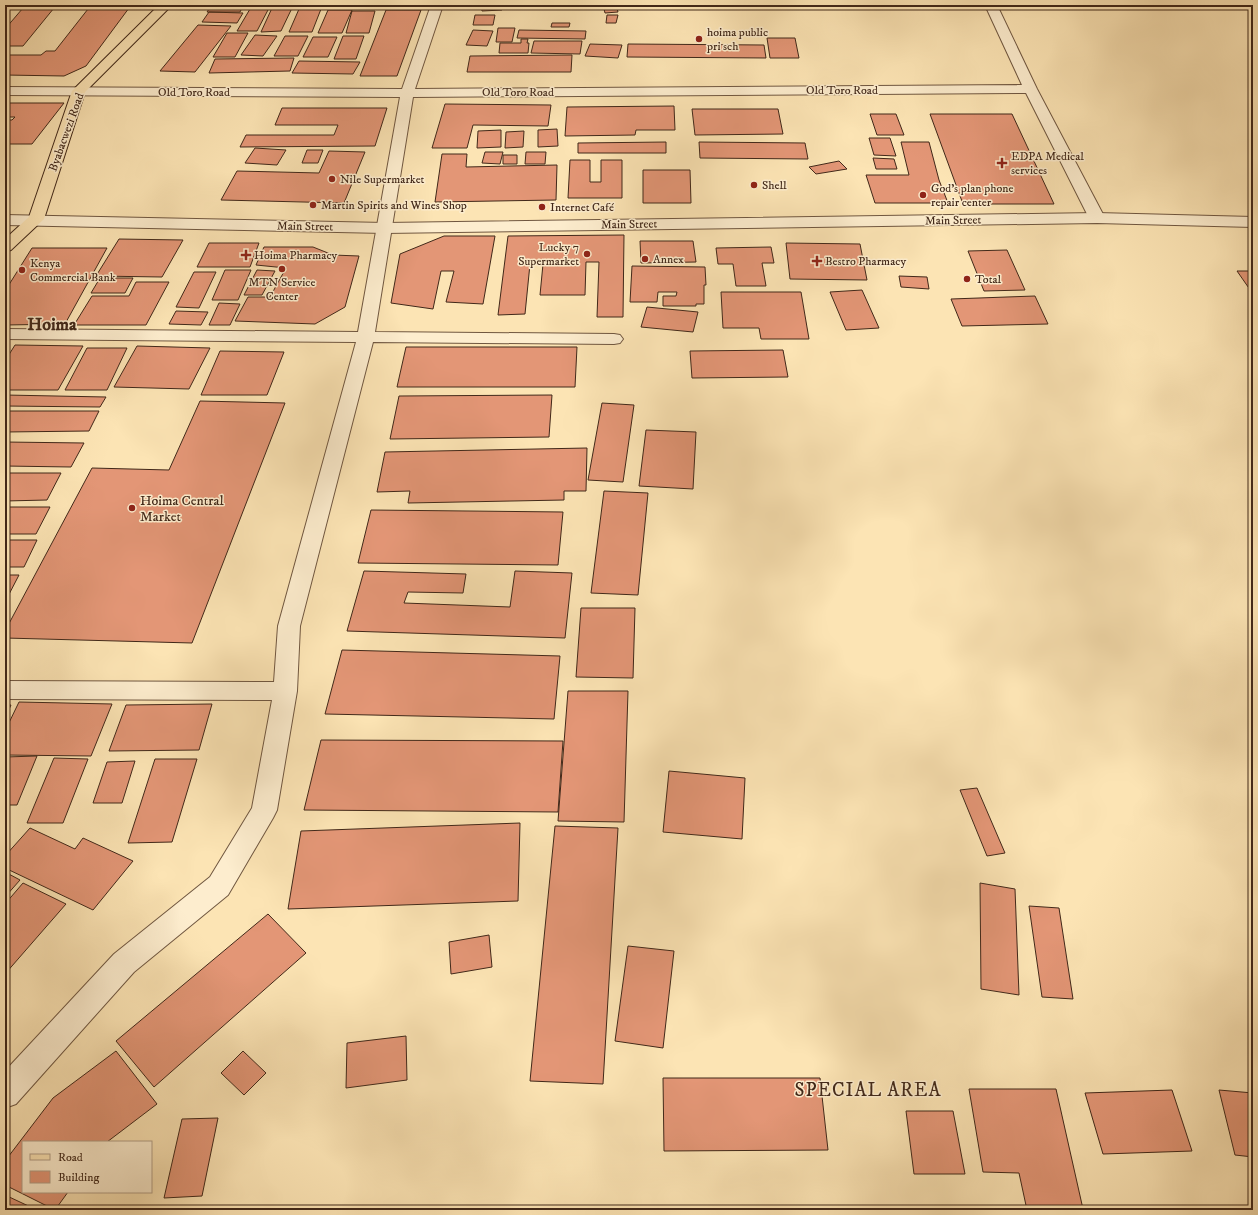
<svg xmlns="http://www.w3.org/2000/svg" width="1258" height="1215" font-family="'IM FELL DW Pica',serif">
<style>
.building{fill:#e39676;stroke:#412819}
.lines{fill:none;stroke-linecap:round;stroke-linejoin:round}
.minor-casing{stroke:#705740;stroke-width:2}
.tertiary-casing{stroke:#705740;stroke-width:2}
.primary-casing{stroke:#412819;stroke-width:2}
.minor{fill:#fdedce;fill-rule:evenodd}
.tertiary{fill:#fdedce;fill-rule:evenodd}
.primary{fill:#fce4b4;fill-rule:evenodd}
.poi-dot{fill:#8f2418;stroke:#fdedce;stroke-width:1.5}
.labels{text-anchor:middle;stroke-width:3;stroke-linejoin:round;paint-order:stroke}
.far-poi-label{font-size:12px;fill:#412819;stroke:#fdedce;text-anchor:start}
.far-street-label{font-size:12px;fill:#412819;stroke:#fdedce}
.poi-label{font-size:14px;fill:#412819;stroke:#fdedce;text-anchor:start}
.far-town-label{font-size:18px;font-weight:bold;fill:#412819;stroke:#fdedce}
.near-quarter-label{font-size:19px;letter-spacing:1px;fill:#412819;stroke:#fdedce}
</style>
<rect width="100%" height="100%" fill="#fce4b4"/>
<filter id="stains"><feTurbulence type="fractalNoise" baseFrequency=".005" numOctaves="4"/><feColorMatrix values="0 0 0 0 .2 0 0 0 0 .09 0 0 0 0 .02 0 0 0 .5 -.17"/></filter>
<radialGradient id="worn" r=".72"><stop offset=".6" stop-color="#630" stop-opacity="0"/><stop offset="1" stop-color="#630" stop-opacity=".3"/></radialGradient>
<path class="building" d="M267 5 265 8H242L240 12H207L211 6Z
M301 5H325L324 7H300Z
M329 5H352L351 7H328Z
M355 5H378L377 7H355Z
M387 5H423L422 6Z
M481 5H501L502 10 482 11Z
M554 5H583V7H554Z
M603 5H616L618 12 605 13Z
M23 8H54L23 46H5V29Z
M129 8 86 66 64 76 5 75V55H41L46 51H55L88 9Z
M269 8 257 31H237L250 9Z
M272 8H292L281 31 261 32Z
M299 9H321L312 32H289Z
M328 10H352L342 33H318Z
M386 10H421L397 76H360Z
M352 11H375L369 33H346Z
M209 12 243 13 237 23 202 22Z
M475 15H495L493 25H473Z
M607 15H618L616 23H606Z
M552 23H570L569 27H551Z
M198 25 231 26 195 72 160 71Z
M498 28H515L512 42H496Z
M473 30 493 31 487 46 466 45Z
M519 30 586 31 585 39 517 38Z
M227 33H248L235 57H213Z
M255 35 277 36 263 56 241 55Z
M285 36H308L298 56H274Z
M343 36H364L356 59H334Z
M313 37H337L328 57H303Z
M767 38H795L799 58H770Z
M521 39H528L527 43H529L528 53H499L500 43H521Z
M534 41H582L580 54 531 53Z
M590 44 622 45 618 58 585 56Z
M628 44 764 45 766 58 627 57Z
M572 55 571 72H467L470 56Z
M294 58 290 71 209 73 215 59Z
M299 61 360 62 353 74 292 73Z
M5 103H64L32 144H5V120H12L15 117H5Z
M445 104 551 105 548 126 473 125 467 148H432Z
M674 106 675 130H636L635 135 565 136 567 107Z
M282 108H387L375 146 240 147 246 135H334L338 125H275Z
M692 109H778L783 134 695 135Z
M870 114H896L904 135H877Z
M930 114H1012L1054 204H963Z
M557 129 558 146 538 147V130Z
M501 130V147L477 148 478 131Z
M524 131 523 147 505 148 506 132Z
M869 138H890L896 156 874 155Z
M666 142V153H578V143Z
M699 142 805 143 808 159 700 158Z
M901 142H929L939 180 948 203H875L866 175H909Z
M255 148 286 150 277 165 245 163Z
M307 150H323L318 163H302Z
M329 151 365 152 344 203 221 200 237 171 319 173Z
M485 152H503L500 164 482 163Z
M526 152H546L545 164H525Z
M442 154H467L466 167 557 165 556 200 435 202Z
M503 155H517V164H503Z
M873 158 894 159 897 169H876Z
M570 160H590V182H601V160H622V198H568Z
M839 161 847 169 816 174 809 167Z
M643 170H690L691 203H643Z
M624 235 623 317H597L599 262H586L585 295H540L543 264H530L525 314 498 315 508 236Z
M444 236H495L483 304 446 302 454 271H441L433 309 391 303 400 254Z
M119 239 183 240 162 277 96 276Z
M640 241H693L696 262 641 263Z
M209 243H259L250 267H197Z
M786 243 860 244 867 280 790 279Z
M264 247H313L333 255 359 256 345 307 315 324 235 321 248 297H270L286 268 256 265Z
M771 247 774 263H762L766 286H736L733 264H718L716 248Z
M32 248H107L65 324 5 325V291Z
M1007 250 1025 290 984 291 968 251Z
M632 266 705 267 706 285H704V304H696V306H663V296H676L677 292H658L657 302H630Z
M225 270H251L238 300H212Z
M257 270 275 271 262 295H244Z
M1237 271H1253V294Z
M194 272H216L199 308 176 307Z
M899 276 927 277 929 289 901 287Z
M100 278H133L125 293H91Z
M136 282H169L146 325H74L92 296H129Z
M862 290 879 328 846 330 830 292Z
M721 292H801L809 339H761L759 328H723Z
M1035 296 1048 324 962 326 951 299Z
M219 303 240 304 230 325H209Z
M647 307 698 312 693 332 641 327Z
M176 311 208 312 201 325 169 324Z
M15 345 83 346 58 390H5V361Z
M137 346 210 348 189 389 114 387Z
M406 347H577L575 387H397Z
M87 348H127L107 390H65Z
M783 350 788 377 692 378 690 351Z
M220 351 284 352 267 395H201Z
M5 395 106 397 100 407 5 406Z
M552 395 549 437 390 439 399 396Z
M200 401 285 403 192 643 5 638V631L92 468 169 470Z
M602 403 634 405 623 482 588 480Z
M5 411H99L89 431 5 432Z
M646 430 696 432 693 489 639 486Z
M5 442 84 443 71 467 5 466Z
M587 448 586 491H564V500L408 503 410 491 377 492 385 452Z
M5 473H61L47 500 5 501Z
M604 491 648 493 638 595 591 593Z
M5 507H50L36 534H5Z
M371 510 563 512 558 565 358 563Z
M5 540H37L24 567H5Z
M364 571 466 574 463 593 408 592 404 603 510 607 515 571 572 573 565 638 347 631Z
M5 575H19L5 602Z
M581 608H635L633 678 576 677Z
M342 650 560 656 554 719 325 714Z
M568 691H628L624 822 558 821Z
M19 702 112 704 91 756 5 755V731Z
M212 704 199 750 109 751 126 705Z
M5 705H11L5 718Z
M321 740 563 741 558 812 304 810Z
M37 756 17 805H5V757Z
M54 758 88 759 63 823H27Z
M155 759H197L172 842 128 843Z
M135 761 122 803H93L107 762Z
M669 771 745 778 742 839 663 832Z
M977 788 1005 853 987 856 960 790Z
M520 823 518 901 288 909 301 831Z
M555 826 618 828 603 1084 530 1081Z
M30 828 75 849 83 838 133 861 93 910 5 868V856Z
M5 872 20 880 5 897Z
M23 883 66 904 5 974V904Z
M980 883 1015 889 1019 995 981 989Z
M1029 906 1059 908 1073 999 1042 997Z
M268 914 306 953 154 1087 116 1041Z
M489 935 492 967 451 974 449 942Z
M628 946 674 951 663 1048 615 1041Z
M406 1036 407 1080 346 1088 347 1043Z
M116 1051 157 1104 107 1142H23V1192H68L55 1210 5 1185V1161L53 1098Z
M243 1051 266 1073 244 1095 221 1073Z
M663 1078H820L828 1150 664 1151Z
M969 1089H1056L1083 1209 1027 1210 1019 1173 983 1172Z
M1172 1090 1192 1151 1103 1154 1085 1093Z
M1219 1090 1253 1093V1157L1235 1155Z
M906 1111H953L965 1174H914Z
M218 1118 202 1196 164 1198 182 1119Z
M5 1195 37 1210H5Z"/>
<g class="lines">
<g class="minor-casing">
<path id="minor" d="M431 5H443L415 89 1022 85 985 5H997L1037 89 1105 218 1102 221 1097 223 1092 221 1089 218 1026 93 413 97 375 332 614 334 620 335 623 339 620 343 614 344 373 342 300 626 297 691 277 810 273 818 228 895 134 972 16 1104 5 1108V1071L114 954 210 877 252 808 272 700 5 699V681L274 682 278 626 356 342 5 339V329L358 332 400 97 5 95V87L402 89Z"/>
</g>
<g class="tertiary-casing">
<path id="tertiary" d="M1097 213 1253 217V227L1097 223 385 233 5 225V215L385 223Z"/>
</g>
<g class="primary-casing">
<path id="primary" d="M159 5H172L85 92 44 219 11 250 5 252V239L29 217 72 91Z"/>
</g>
<use href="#minor" class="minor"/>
<use href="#tertiary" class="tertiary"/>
<use href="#primary" class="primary"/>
</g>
<g class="poi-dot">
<circle cx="699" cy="39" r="4"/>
<path d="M1000 157h4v4h4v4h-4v4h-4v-4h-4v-4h4z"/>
<circle cx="332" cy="179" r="4"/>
<circle cx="754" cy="185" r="4"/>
<circle cx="923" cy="195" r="4"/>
<circle cx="313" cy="205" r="4"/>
<circle cx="542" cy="207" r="4"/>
<circle cx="587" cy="254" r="4"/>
<path d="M244 249h4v4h4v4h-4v4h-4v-4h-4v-4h4z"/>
<circle cx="645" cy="259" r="4"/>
<path d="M815 255h4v4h4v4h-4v4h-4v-4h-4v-4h4z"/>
<circle cx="282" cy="269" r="4"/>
<circle cx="22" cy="270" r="4"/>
<circle cx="967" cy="279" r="4"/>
<circle cx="132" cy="508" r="4"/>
</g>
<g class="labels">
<g class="far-poi-label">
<text x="707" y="36">hoima public<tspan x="707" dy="14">pri sch</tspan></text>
<text x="1011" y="160">EDPA Medical<tspan x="1011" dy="14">services</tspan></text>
<text x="340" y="183">Nile Supermarket</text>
<text x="762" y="189">Shell</text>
<text x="931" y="192">God’s plan phone<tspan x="931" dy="14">repair center</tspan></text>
<text x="321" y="209">Martin Spirits and Wines Shop</text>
<text x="550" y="211">Internet Café</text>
<text x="579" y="251" text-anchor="end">Lucky 7<tspan x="579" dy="14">Supermarket</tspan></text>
<text x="254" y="259">Hoima Pharmacy</text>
<text x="653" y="263">Annex</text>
<text x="825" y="265">Bestro Pharmacy</text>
<text x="30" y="267">Kenya<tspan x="30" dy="14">Commercial Bank</tspan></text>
<text x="975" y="283">Total</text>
<text x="282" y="286" text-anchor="middle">MTN Service<tspan x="282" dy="14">Center</tspan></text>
</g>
<g class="far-street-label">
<text x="842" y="94">Old Toro Road</text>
<text x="194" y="96">Old Toro Road</text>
<text x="518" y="96">Old Toro Road</text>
<text transform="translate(66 132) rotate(-70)" y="4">Byabacwezi Road</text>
<text transform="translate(953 220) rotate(-1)" y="4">Main Street</text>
<text transform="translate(629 224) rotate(-1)" y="4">Main Street</text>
<text transform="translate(305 226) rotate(1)" y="4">Main Street</text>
</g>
<g class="poi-label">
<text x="140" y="505">Hoima Central<tspan x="140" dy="16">Market</tspan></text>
</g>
<g class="far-town-label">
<text x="52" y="330">Hoima</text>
</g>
<g class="near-quarter-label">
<text x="868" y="1096">SPECIAL AREA</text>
</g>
</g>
<rect width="1258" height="1215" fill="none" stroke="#fce4b4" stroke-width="20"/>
<rect x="6" y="6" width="1246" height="1203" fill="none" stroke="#412819" stroke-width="2"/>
<rect x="10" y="10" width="1238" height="1195" fill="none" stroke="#412819"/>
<rect x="22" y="1141" width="130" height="52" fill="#fdedce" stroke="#b29e86"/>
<rect x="30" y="1154" width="20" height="6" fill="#fce4b4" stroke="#b29e86"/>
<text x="58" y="1161" font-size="12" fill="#412819">Road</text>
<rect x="30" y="1171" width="20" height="12" fill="#e39676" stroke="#b29e86"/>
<text x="58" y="1181" font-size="12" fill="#412819">Building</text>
<rect width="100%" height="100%" filter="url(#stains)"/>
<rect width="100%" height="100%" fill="url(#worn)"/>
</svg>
